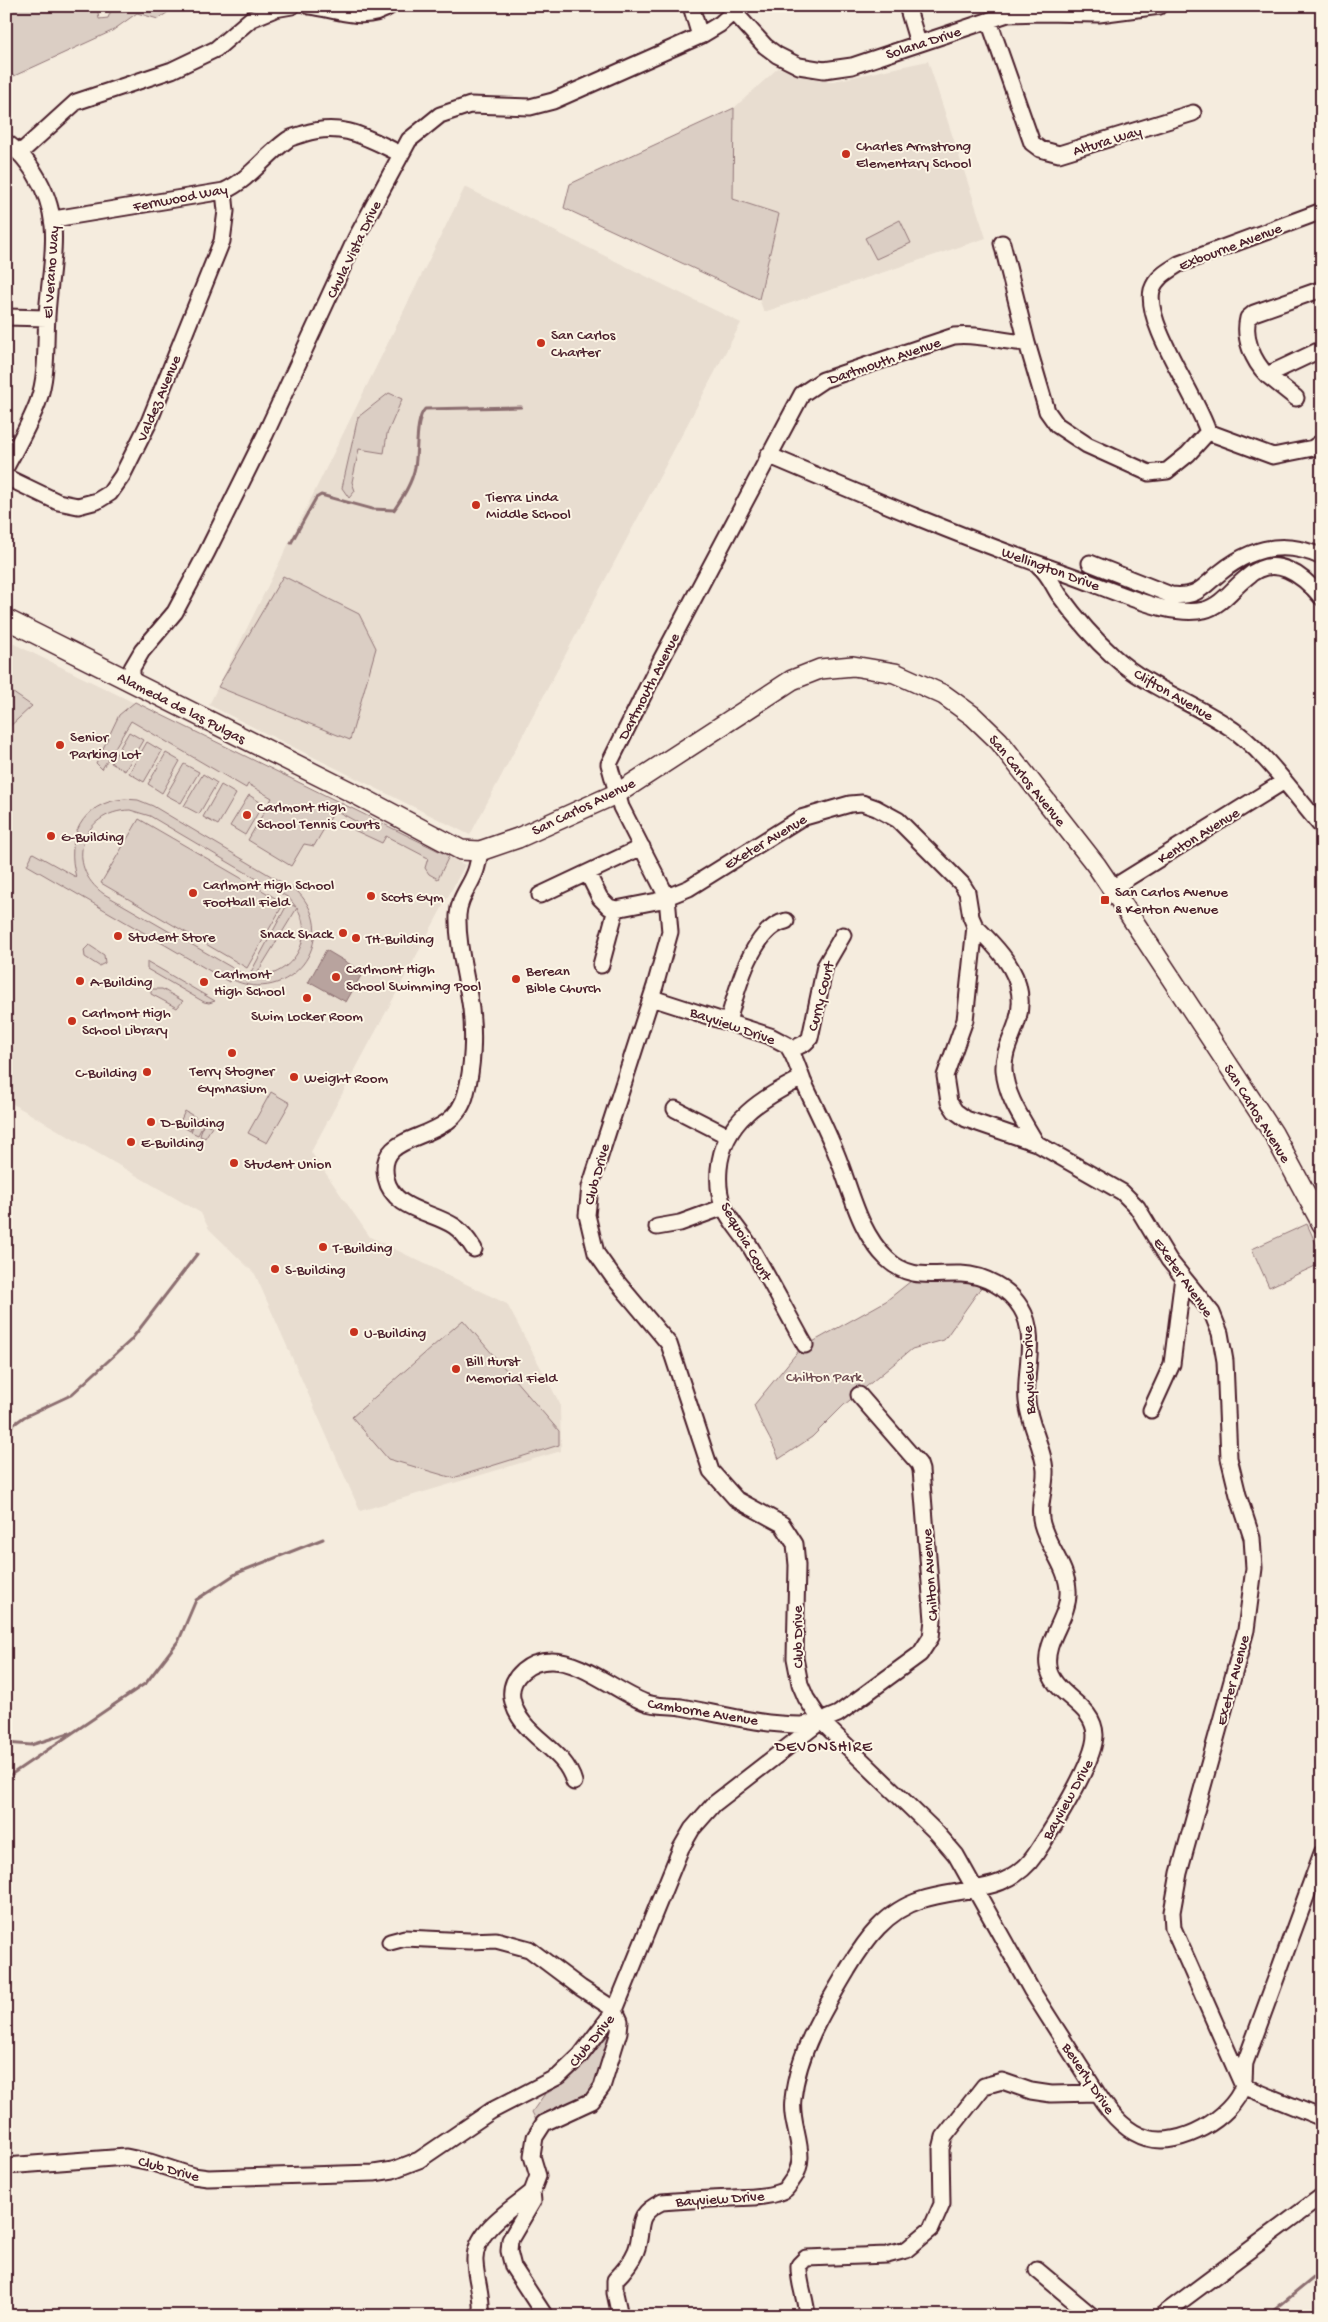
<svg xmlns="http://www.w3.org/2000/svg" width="1328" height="2322" font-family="'Gochi Hand',sans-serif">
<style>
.built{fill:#e8ddd0}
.green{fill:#dbcec4;stroke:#927678;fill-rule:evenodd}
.water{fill:#b8a39e;stroke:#8c6e70}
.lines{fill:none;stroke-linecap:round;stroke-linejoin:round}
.stream{stroke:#8c6e70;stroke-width:3}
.minor-casing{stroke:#4a1f2b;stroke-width:19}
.major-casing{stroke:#4a1f2b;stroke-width:22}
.minor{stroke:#fcf5e5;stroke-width:15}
.major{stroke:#fcf5e5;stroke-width:19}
.poi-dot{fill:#c8321e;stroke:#fcf5e5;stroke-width:2}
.labels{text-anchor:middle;stroke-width:4;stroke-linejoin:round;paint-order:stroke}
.street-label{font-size:15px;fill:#4a1f2b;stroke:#fcf5e5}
.poi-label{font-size:15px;fill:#4a1f2b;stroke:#fcf5e5;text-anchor:start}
.park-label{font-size:15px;fill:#6e4b51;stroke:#fcf5e5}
.neighbourhood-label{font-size:16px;letter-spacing:1px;fill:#4a1f2b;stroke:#fcf5e5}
</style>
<rect width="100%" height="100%" fill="#f5ecde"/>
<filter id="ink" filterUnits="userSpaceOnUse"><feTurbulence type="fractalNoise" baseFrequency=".02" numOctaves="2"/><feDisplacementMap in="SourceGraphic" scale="10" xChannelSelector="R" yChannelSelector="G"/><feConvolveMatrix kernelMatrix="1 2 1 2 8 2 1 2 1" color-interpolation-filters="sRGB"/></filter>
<g filter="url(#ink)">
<path class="built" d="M928 61 986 238 764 312 759 299 779 214 733 199 734 108 778 68 829 82Z
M465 187 741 323 470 835 209 705Z
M6 640 465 865 311 1152 370 1237 507 1304 560 1404 561 1451 360 1511 255 1274 209 1229 201 1213 6 1100Z"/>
<path class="green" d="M6 6H97L99 19 108 18 113 6H177L158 19 137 13 112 31 14 76 6 69Z
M734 108 733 199 779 214 759 299 564 208 570 184Z
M900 220 911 243 876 259 865 238Z
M389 393 402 399 387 434 384 453 359 449 352 482 355 491 349 498 342 488 358 417Z
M283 576 359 614 376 648 350 740 218 687Z
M6 688 32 706 6 730Z
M135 702 449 856 438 879 429 874 425 868 428 858 386 836 382 843 354 830 357 822 335 810 314 846 304 844 291 866 248 840 272 798 248 784 246 788 131 721 102 769 96 763 119 715Z
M129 732 143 740 125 771 111 763Z
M147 742 162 751 144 782 129 773Z
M166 753 180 761 162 793 148 784Z
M184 764 199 772 181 803 166 795Z
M203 774 217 783 199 814 184 806Z
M221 785 236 794 218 825 203 817Z
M249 795 263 804 245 835 230 826Z
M125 799 138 800 153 806 298 892C343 939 289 1008 231 979L229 982 27 865 33 853 76 877C65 839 81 802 125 799ZM130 810 150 816 289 898 296 907 288 903 251 972 256 975 297 908C319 944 282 987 243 974L104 894C64 866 81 811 130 810Z
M139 819 284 903 247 968 101 883Z
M89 945 104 955 105 963 99 966 85 957 84 950Z
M147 962H148L215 1001 209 1003 204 1002 147 969Z
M151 989H162L183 1001 177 1008 151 994Z
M271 1092 290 1103 267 1143 248 1133Z
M185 1111 212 1127 205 1138 200 1136 203 1125 198 1135 191 1132 195 1120 190 1131 179 1124Z
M1307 1224 1322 1257V1263L1269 1287 1252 1249Z
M911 1281C935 1286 959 1278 982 1286L944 1340 912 1349 844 1405 812 1437 779 1459C772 1440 760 1424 754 1405L800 1349 886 1301Z
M463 1320 559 1431V1445L453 1478 388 1459 352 1417Z
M613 2029 592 2092 584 2098 537 2122 532 2112 544 2095 566 2082 585 2064Z"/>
<path class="water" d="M326 950 363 972 346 1002 312 983 311 984 308 983Z"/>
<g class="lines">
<path class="stream" d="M291 543 316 498 321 495 372 509 394 510C403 497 412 483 415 467 418 452 415 419 425 409L521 407
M6 1430 24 1417 71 1395 131 1340 197 1254
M6 1743 31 1745 69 1733
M6 1778 146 1683 179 1640 196 1600 237 1573 323 1539
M1267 2316 1322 2271"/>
<g class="minor-casing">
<path id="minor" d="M309 6C337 9 365 24 390 6
M691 6 700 36
M907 6 918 43
M735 13 765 46 777 55 799 66 824 70 852 66 1008 14 1041 13 1099 14 1160 6
M989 21 1032 143 1040 149 1059 154 1193 113
M6 142C19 151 26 160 34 172 66 222 50 261 47 316 45 345 48 374 38 402 30 424 17 446 6 467
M21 152 76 102 172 70 216 49 251 19 275 9 292 6
M54 219 224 191C249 180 264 157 286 141 290 137 298 136 303 134 342 121 367 138 401 154
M1002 243 1027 343
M1322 289 1254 313 1248 318C1243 338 1253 361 1267 375L1322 349
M6 317 47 318
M1267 375 1296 398
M1208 432C1197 396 1144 324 1152 290 1156 277 1168 271 1179 264L1322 211
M1322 442 1313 448 1273 456 1208 432 1188 454 1167 471 1149 473 1087 445 1057 425 1047 411 1027 343C1002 342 978 333 954 336L823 380 802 394 661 660 609 764 621 807 667 897 670 932 655 986 590 1187 587 1215 596 1253 613 1277 669 1344 711 1471 736 1499 782 1524 795 1544 797 1565 795 1658 800 1684 806 1698 821 1721 937 1833 956 1855 1032 1991 1097 2093C1109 2112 1125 2132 1147 2138 1180 2148 1232 2118 1243 2086 1245 2080 1244 2070 1245 2063L1322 1853
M768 455C867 497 966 539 1067 574 1098 585 1131 600 1163 608 1176 611 1192 613 1204 610 1221 606 1233 588 1246 578 1274 552 1303 575 1322 598
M6 477 58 502 78 506 97 501 110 493 122 476 149 422 222 241 226 211 224 191
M1090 563 1171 595C1198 598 1202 587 1221 572 1252 547 1286 540 1322 557
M1039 566C1049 574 1053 586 1060 596 1076 618 1093 638 1113 656 1147 687 1192 702 1229 727 1261 747 1297 798 1322 827
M132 681V668L142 651 175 612 207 552 265 435 356 238 409 140 440 115 470 105 530 107 553 101 700 36 720 24 740 6
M588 874 600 898 609 907 616 909 657 901 689 888 801 818 850 804 862 803 876 808 898 820 962 884 967 892 971 917 975 926 965 1020 945 1076 949 1102 955 1111 966 1119 1036 1143 1122 1192 1137 1207 1169 1260 1212 1313 1220 1333 1225 1361 1229 1458 1238 1495 1252 1538 1254 1568 1246 1630 1179 1873 1172 1912 1173 1928 1243 2086 1322 2118
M1112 888 1283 782
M540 895 642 847
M975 926C1002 952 1030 981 1017 1022 1012 1038 1003 1052 1004 1070 1006 1097 1023 1120 1036 1143
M601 965 616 909
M728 1022C736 992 752 928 786 921
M791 1050 805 1043 810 1038 825 966 843 935
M802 1078C763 1098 723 1120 719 1169 718 1181 719 1196 724 1207 730 1222 743 1234 751 1248 770 1280 787 1313 805 1345
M675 1109 728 1136
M657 1227 680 1223 724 1207
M474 1249C469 1241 463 1232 454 1226 431 1211 393 1210 386 1178 375 1126 453 1148 466 1093 473 1067 474 1035 471 1009 467 978 457 946 458 915 459 897 471 886 476 870 478 864 479 857 480 851
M1151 1410 1172 1364 1183 1277
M574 1782C564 1746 519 1737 512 1698 509 1676 530 1661 551 1661 580 1660 616 1691 644 1702 656 1707 668 1705 681 1707 720 1714 762 1725 801 1725L821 1721 838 1714 920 1654 931 1637 933 1620 921 1470 919 1464 859 1395
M390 1942 405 1938 469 1941 496 1940 529 1949 581 1988 615 2010 620 2021 619 2032 602 2087 592 2101 544 2123 535 2137 532 2156 538 2176 532 2192 533 2201 510 2240 509 2251 513 2267 545 2316
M6 2166 126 2157 150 2162 193 2176 208 2178 374 2173 393 2170 419 2160 491 2111 559 2076 580 2056 615 2010 681 1848 692 1829 714 1804 821 1721
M1037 2270 1092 2316
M481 2316C483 2297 476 2281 475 2262 473 2231 512 2209 532 2192
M620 2316 615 2293V2280C624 2271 631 2263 636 2251 645 2228 632 2216 662 2202 685 2200 709 2199 733 2198 748 2197 765 2198 780 2192 786 2190 787 2188 791 2182 812 2156 789 2128 793 2099 798 2052 824 2009 848 1969 866 1939 886 1911 921 1900 961 1887 1009 1894 1035 1855 1051 1831 1095 1762 1095 1735 1094 1703 1052 1696 1048 1666 1044 1640 1070 1617 1068 1590 1067 1567 1048 1547 1042 1524 1037 1506 1046 1488 1045 1470 1043 1446 1029 1425 1027 1401 1024 1371 1038 1335 1021 1308 1009 1288 984 1275 961 1274 933 1273 910 1281 887 1259 858 1231 851 1189 836 1153 826 1128 814 1105 803 1081 798 1068 795 1056 787 1045L770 1036 652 998
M807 2316C806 2298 798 2283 799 2265L806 2258 887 2255 906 2250 931 2229 942 2204 941 2149 944 2137 984 2086 1002 2081 1031 2091 1051 2094 1097 2093
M1161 2316 1322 2196"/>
</g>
<g class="major-casing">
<path id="major" d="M6 619 357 795 461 850 480 851 518 838 618 793 792 680 820 669 853 666 895 673 944 695 973 716 999 741 1096 865 1115 893 1273 1133 1322 1224"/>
</g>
<use href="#minor" class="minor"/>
<use href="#major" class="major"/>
</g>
</g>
<g class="poi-dot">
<circle cx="846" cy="154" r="5"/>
<circle cx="541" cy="343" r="5"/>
<circle cx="476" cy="505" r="5"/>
<circle cx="60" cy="745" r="5"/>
<circle cx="247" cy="815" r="5"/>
<circle cx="51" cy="836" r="5"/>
<circle cx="193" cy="893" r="5"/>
<circle cx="371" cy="896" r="5"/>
<rect x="1100" y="895" width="10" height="10" rx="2.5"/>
<circle cx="343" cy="933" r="5"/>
<circle cx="118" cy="936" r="5"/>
<circle cx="356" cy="938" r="5"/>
<circle cx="336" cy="977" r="5"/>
<circle cx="516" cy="979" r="5"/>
<circle cx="80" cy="981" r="5"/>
<circle cx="204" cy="982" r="5"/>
<circle cx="307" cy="998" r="5"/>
<circle cx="72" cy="1021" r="5"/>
<circle cx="232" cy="1053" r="5"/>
<circle cx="147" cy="1072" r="5"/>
<circle cx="294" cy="1077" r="5"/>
<circle cx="151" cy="1122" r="5"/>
<circle cx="131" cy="1142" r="5"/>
<circle cx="234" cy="1163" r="5"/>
<circle cx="323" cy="1247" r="5"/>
<circle cx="275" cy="1269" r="5"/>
<circle cx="354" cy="1332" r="5"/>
<circle cx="456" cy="1369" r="5"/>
</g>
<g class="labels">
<g class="street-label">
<text transform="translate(923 42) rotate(-18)" y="5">Solana Drive</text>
<text transform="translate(1107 140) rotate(-17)" y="5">Altura Way</text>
<text transform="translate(180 197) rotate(-11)" y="5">Fernwood Way</text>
<text transform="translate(1230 246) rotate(-21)" y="5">Exbourne Avenue</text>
<text transform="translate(353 249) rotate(-64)" y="5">Chula Vista Drive</text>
<text transform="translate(50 272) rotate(-86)" y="5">El Verano Way</text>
<text transform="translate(884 360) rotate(-19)" y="5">Dartmouth Avenue</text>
<text transform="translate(158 398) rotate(-67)" y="5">Valdez Avenue</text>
<text transform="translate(1051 568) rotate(20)" y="5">Wellington Drive</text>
<text transform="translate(648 686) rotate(-63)" y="5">Dartmouth Avenue</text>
<text transform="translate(1174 694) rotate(30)" y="5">Clifton Avenue</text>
<text transform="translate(182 707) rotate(27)" y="5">Alameda de las Pulgas</text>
<text transform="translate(1028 780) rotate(51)" y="5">San Carlos Avenue</text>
<text transform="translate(583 806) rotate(-26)" y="5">San Carlos Avenue</text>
<text transform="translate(1198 835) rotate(-32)" y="5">Kenton Avenue</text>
<text transform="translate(765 841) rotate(-31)" y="5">Exeter Avenue</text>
<text transform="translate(820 996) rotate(-76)" y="5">Curry Court</text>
<text transform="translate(733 1025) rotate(19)" y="5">Bayview Drive</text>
<text transform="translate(1258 1113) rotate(58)" y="5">San Carlos Avenue</text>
<text transform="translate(596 1174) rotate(-75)" y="5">Club Drive</text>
<text transform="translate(747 1241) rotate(60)" y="5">Sequoia Court</text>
<text transform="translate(1184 1277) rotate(55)" y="5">Exeter Avenue</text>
<text transform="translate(1028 1370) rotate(-92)" y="5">Bayview Drive</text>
<text transform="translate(929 1575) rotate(-94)" y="5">Chilton Avenue</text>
<text transform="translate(797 1637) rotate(-91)" y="5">Club Drive</text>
<text transform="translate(1232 1680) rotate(-75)" y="5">Exeter Avenue</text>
<text transform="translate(703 1711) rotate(9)" y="5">Camborne Avenue</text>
<text transform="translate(1067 1799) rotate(-61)" y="5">Bayview Drive</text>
<text transform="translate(591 2040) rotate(-51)" y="5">Club Drive</text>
<text transform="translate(1089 2078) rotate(56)" y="5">Beverly Drive</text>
<text transform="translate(169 2168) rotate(15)" y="5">Club Drive</text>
<text transform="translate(720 2198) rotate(-4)" y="5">Bayview Drive</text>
</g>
<g class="poi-label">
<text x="856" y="150">Charles Armstrong<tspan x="856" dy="17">Elementary School</tspan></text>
<text x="551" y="339">San Carlos<tspan x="551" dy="17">Charter</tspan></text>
<text x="486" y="501">Tierra Linda<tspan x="486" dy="17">Middle School</tspan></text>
<text x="70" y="741">Senior<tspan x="70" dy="17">Parking Lot</tspan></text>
<text x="257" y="811">Carlmont High<tspan x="257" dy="17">School Tennis Courts</tspan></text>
<text x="61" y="841">G-Building</text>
<text x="203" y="889">Carlmont High School<tspan x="203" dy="17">Football Field</tspan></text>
<text x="1115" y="896">San Carlos Avenue<tspan x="1115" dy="17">&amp; Kenton Avenue</tspan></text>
<text x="381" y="901">Scots Gym</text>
<text x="333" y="938" text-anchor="end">Snack Shack</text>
<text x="128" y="941">Student Store</text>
<text x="366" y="943">TH-Building</text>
<text x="346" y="973">Carlmont High<tspan x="346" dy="17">School Swimming Pool</tspan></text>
<text x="526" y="975">Berean<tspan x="526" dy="17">Bible Church</tspan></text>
<text x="214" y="978">Carlmont<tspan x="214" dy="17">High School</tspan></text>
<text x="90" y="986">A-Building</text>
<text x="82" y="1017">Carlmont High<tspan x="82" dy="17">School Library</tspan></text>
<text x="307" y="1020" text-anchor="middle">Swim Locker Room</text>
<text x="232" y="1075" text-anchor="middle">Terry Stogner<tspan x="232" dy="17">Gymnasium</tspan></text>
<text x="137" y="1077" text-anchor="end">C-Building</text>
<text x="304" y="1082">Weight Room</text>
<text x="161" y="1127">D-Building</text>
<text x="141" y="1147">E-Building</text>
<text x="244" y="1168">Student Union</text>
<text x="333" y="1252">T-Building</text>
<text x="285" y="1274">S-Building</text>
<text x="364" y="1337">U-Building</text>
<text x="466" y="1365">Bill Hurst<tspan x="466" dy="17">Memorial Field</tspan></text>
</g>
<g class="park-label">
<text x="824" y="1381">Chilton Park</text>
</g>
<g class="neighbourhood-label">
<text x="824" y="1751">DEVONSHIRE</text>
</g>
</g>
<rect width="1328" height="2322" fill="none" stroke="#fcf5e5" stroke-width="25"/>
<rect x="12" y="12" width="1303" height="2297" fill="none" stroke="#4a1f2b" stroke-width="2" filter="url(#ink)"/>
</svg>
